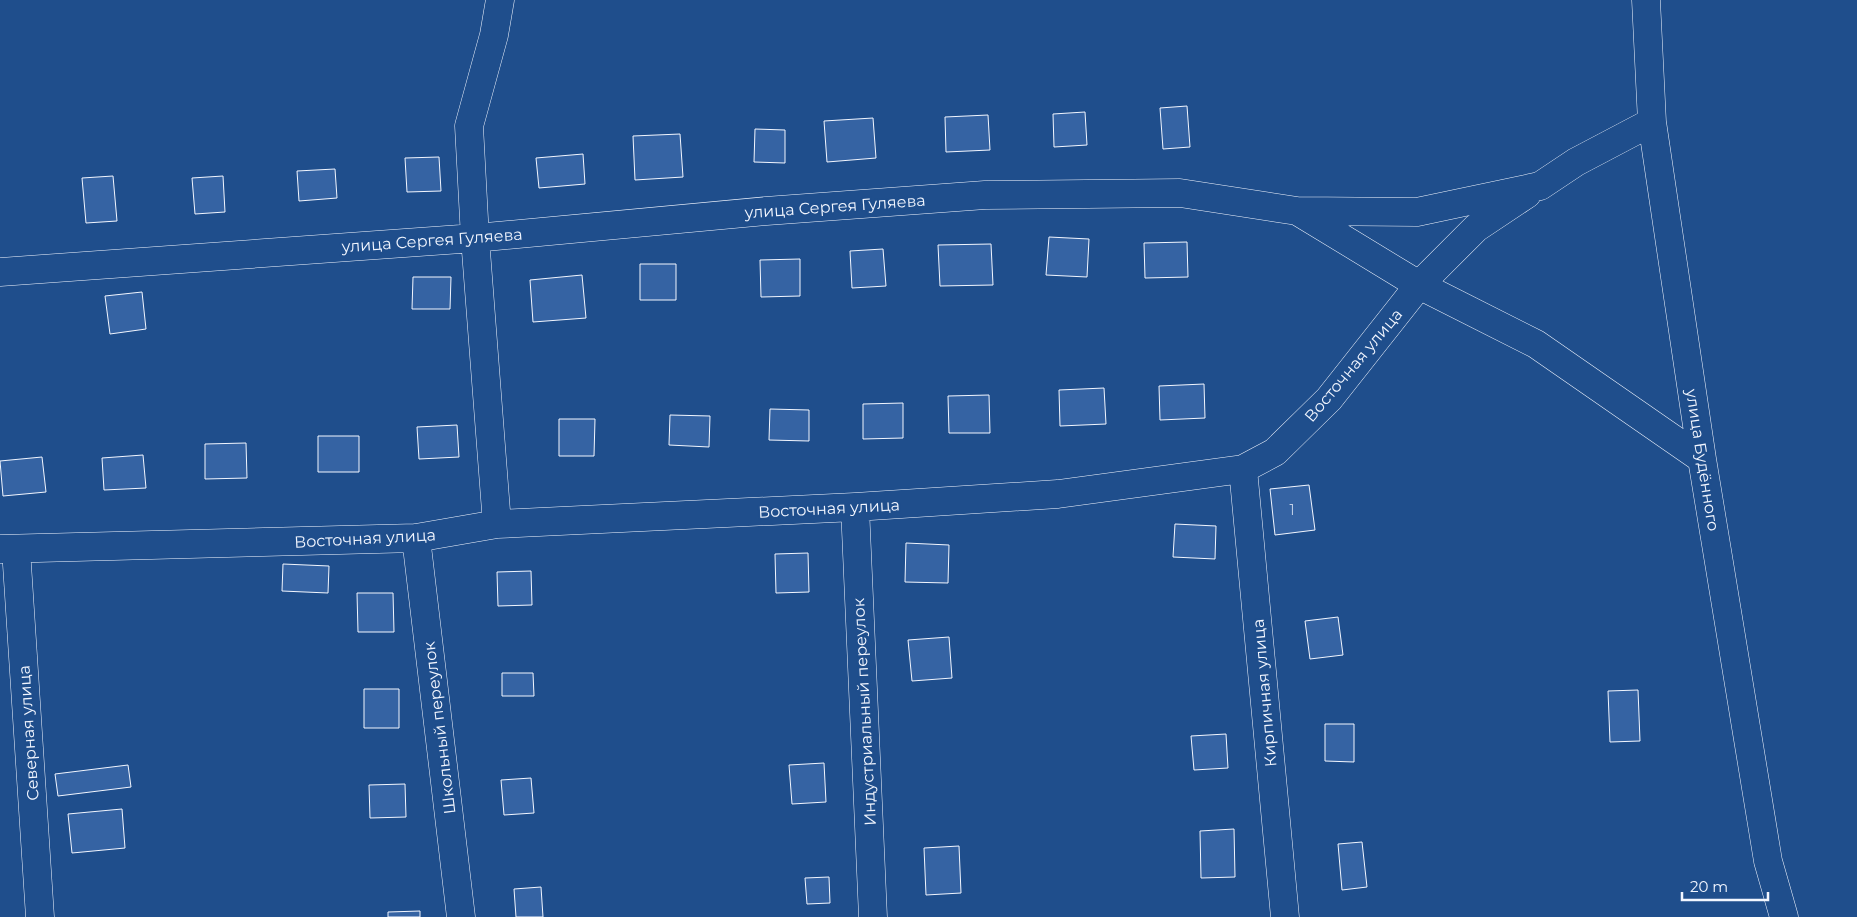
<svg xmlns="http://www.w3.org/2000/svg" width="1857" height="917" font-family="Montserrat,sans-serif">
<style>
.building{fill:#3563a3;stroke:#f2f6ff}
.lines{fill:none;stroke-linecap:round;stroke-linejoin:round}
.minor-casing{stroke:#f2f6ff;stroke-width:29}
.minor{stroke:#1f4e8c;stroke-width:28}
.labels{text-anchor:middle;stroke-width:4;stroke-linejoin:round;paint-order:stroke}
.number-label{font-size:14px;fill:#c3d1e8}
.street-label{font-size:16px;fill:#f2f6ff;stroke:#1f4e8c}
</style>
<rect width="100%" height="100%" fill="#1f4e8c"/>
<path class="building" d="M1187 106 1190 147 1163 149 1160 108Z
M1085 112 1087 145 1054 147 1053 114Z
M988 115 990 150 946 152 945 117Z
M873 118 876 158 827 162 824 121Z
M755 129 785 130V163L754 162Z
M680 134 683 177 635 180 633 136Z
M583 154 585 184 539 188 536 158Z
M439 157 441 191 407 192 405 158Z
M335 169 337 198 299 201 297 171Z
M113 176 117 221 86 223 82 178Z
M223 176 225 212 195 214 192 178Z
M1049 237 1089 239 1087 277 1046 275Z
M1187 242 1188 277 1145 278 1144 243Z
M991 244 993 285 940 286 938 245Z
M883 249 886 286 852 288 850 251Z
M800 259V296L761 297 760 260Z
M640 264H676V300H640Z
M582 275 586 318 533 322 530 280Z
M413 277H451L450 309H412Z
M142 292 146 329 110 334 105 296Z
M1204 384 1205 418 1160 420 1159 386Z
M1104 388 1106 424 1060 426 1059 390Z
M989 395 990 433H949L948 396Z
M903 403V438L863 439V404Z
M770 409 809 410V441L769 440Z
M670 415 710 416 709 447 669 445Z
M559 419H595L594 456H559Z
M457 425 459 457 419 459 417 427Z
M318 436H359V472H318Z
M246 443 247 478 205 479V444Z
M143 455 146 488 104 490 102 458Z
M42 457 46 492 3 496 0 461Z
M1309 485 1315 530 1275 535 1270 489Z
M1175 524 1216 526 1215 559 1173 557Z
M906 543 949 545 948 583 905 582Z
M808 553 809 592 776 593 775 554Z
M283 564 329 566 328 593 282 591Z
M531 571 532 605 498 606 497 572Z
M357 593H393L394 632H358Z
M1338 617 1343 655 1310 659 1305 621Z
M949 637 952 678 912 681 908 640Z
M502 673H533L534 696H502Z
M364 689H399V728H364Z
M1638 690 1640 741 1610 742 1608 691Z
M1325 724H1354V762L1325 761Z
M1226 734 1228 768 1194 770 1191 736Z
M824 763 826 802 792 804 789 765Z
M128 765 131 787 58 796 55 774Z
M531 778 534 813 504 815 501 780Z
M405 784 406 817 370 818 369 785Z
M122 809 125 848 72 853 68 814Z
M1234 829 1235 877 1201 878 1200 831Z
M1362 842 1367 887 1342 890 1338 844Z
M959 846 961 893 926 895 924 848Z
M829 877 830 903 807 904 805 878Z
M541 887 543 917H516L514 889Z
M420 911V917H388V912Z"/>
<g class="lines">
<g class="minor-casing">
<path id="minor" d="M1646 0 1652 122 1702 459 1768 861 1784 917
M1299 212 1419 285 1536 344 1702 459
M0 272 475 238 766 211 985 195 1180 193 1297 211 1417 212 1540 186 1576 162 1652 122
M1243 469 1285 917
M855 507 873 917
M497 524 475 238 469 126 494 35 500 0
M416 538 461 917
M0 549 416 538 497 524 855 507 1058 494 1243 469 1275 452 1329 399 1419 285 1476 228 1527 194
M16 549 40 917"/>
</g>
<use href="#minor" class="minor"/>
</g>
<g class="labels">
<g class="number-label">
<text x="1292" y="515">1</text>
</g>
<g class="street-label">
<text transform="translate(835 206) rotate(-4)" y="6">улица Сергея Гуляева</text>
<text transform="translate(432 240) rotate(-4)" y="6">улица Сергея Гуляева</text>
<text transform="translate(1353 365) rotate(-50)" y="6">Восточная улица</text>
<text transform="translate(1703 460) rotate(81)" y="6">улица Будённого</text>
<text transform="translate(829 508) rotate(-3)" y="6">Восточная улица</text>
<text transform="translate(365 538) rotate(-3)" y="6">Восточная улица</text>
<text transform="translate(1264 693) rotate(-95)" y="6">Кирпичная улица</text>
<text transform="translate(864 712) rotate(-93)" y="6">Индустриальный переулок</text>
<text transform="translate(439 728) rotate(-97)" y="6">Школьный переулок</text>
<text transform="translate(28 733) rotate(-94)" y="6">Северная улица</text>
</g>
</g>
<path d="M1682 892v8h86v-8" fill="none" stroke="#f2f6ff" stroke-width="2.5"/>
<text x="1690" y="892" font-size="15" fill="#f2f6ff" stroke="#1f4e8c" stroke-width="4" paint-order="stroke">20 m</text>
</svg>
